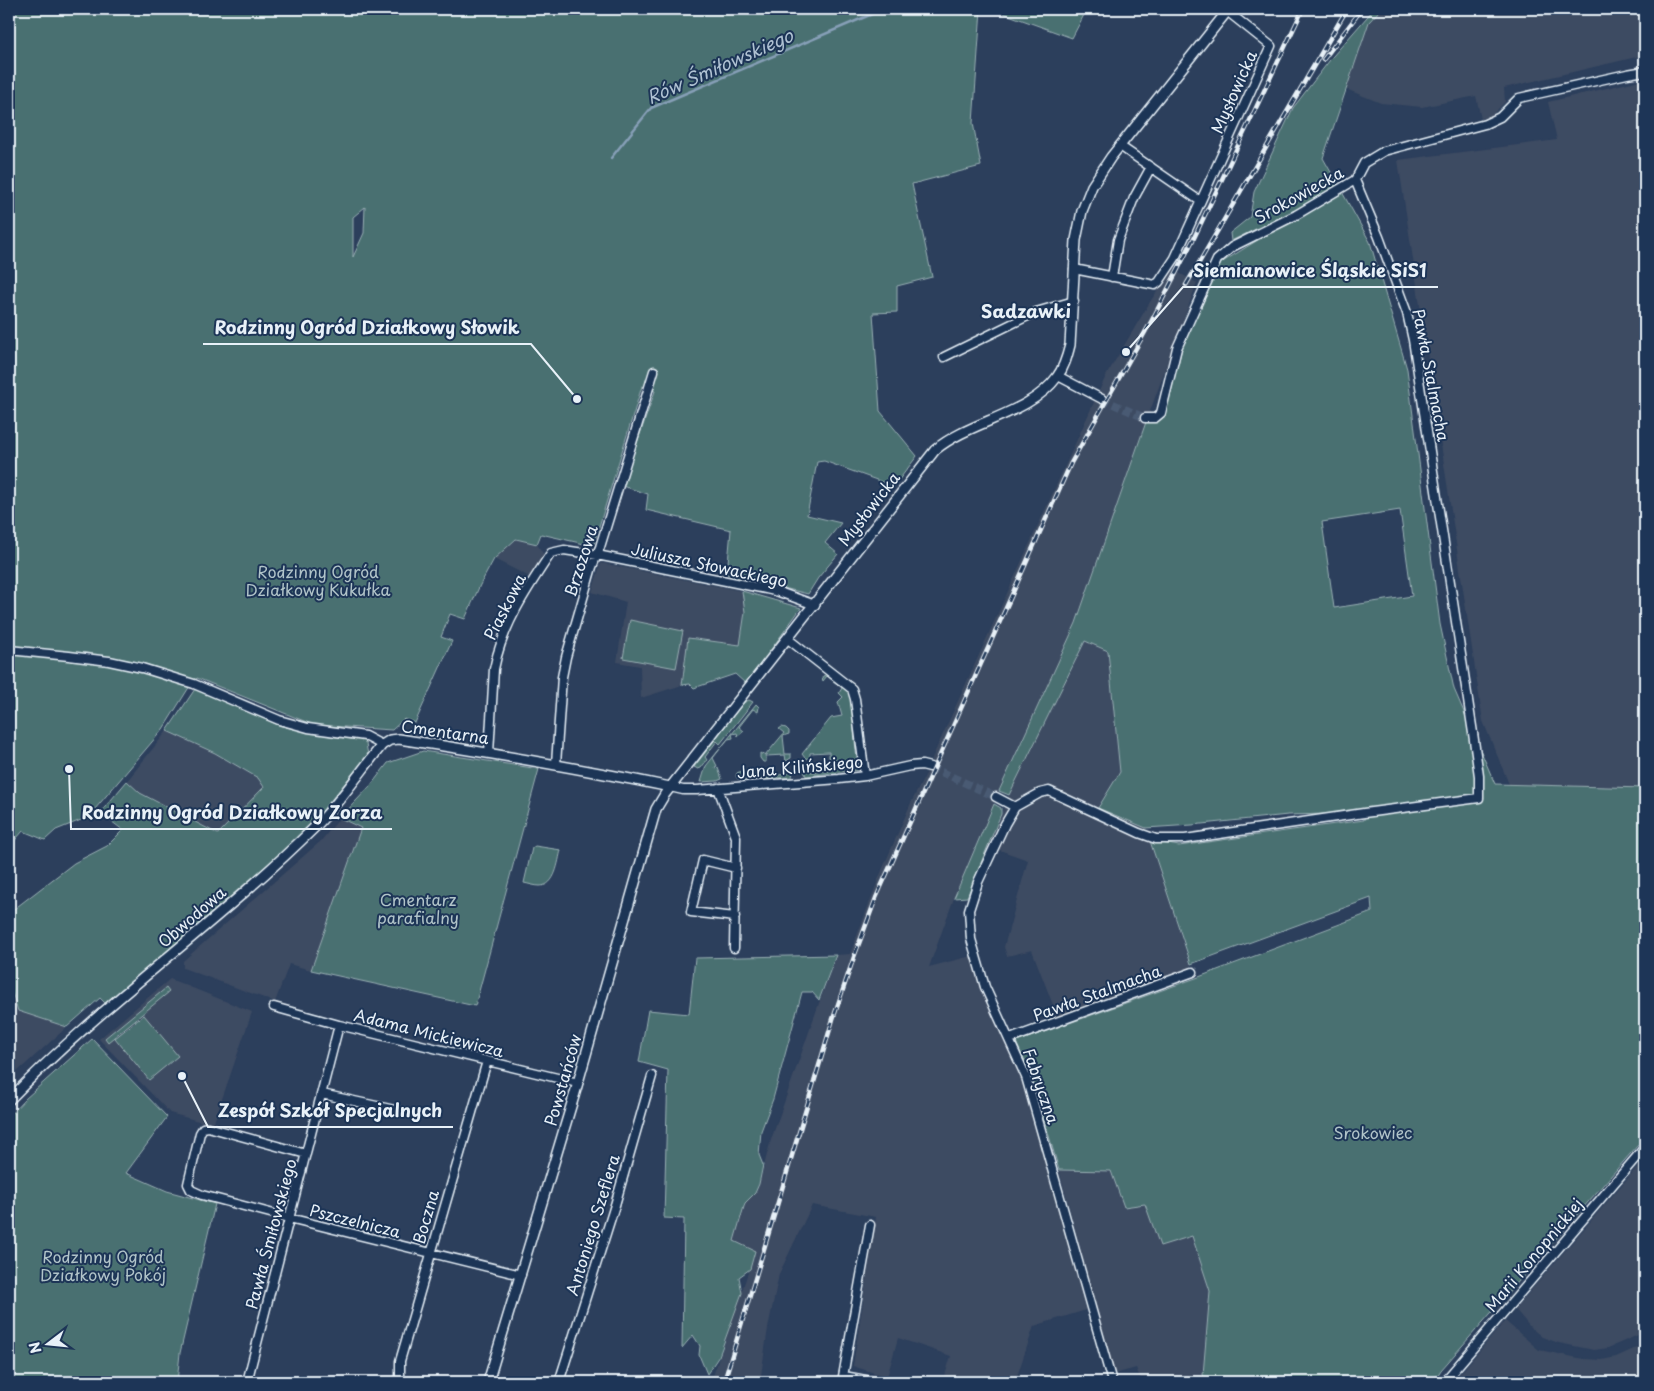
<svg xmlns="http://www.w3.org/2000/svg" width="1654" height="1391" font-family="'Playpen Sans',sans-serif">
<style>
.built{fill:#3e4b62}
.green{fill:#4a6f71;stroke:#99b0b4;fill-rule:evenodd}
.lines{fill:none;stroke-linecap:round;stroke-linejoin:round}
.stream{stroke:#87a0b8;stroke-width:2.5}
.minor-tunnel{stroke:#485a73;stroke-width:8;stroke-dasharray:8 4;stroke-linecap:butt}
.minor-casing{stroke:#e8f1f8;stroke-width:11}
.tertiary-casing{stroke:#e8f1f8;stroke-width:12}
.minor{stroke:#1d3557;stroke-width:8}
.tertiary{stroke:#1d3557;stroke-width:9}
.rail-casing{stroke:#e8f1f8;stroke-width:4.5}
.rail{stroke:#1d3557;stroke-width:2.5;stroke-dasharray:8;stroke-linecap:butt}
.labels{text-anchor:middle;stroke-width:4;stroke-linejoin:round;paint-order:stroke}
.street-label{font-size:16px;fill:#e8f1f8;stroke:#1d3557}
.park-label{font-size:16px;fill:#b1c4c9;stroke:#1d3557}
.water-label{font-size:18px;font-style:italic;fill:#b0c2d3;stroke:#1d3557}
.neighbourhood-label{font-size:18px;font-weight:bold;fill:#e8f1f8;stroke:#1d3557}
.leader{fill:none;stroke:#e8f1f8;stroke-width:2}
.callout-dot{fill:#e8f1f8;stroke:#1d3557;stroke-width:2}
.callout-label{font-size:18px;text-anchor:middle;font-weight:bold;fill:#e8f1f8;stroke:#1d3557;stroke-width:4;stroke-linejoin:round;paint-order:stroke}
</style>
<rect width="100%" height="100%" fill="#2c3f5c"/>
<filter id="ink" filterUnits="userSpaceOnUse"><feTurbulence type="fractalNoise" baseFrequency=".02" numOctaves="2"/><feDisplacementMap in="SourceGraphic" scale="10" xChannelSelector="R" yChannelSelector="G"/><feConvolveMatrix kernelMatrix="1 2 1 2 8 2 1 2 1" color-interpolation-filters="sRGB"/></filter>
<g filter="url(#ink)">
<path class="built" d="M1381 9H1645V55L1504 88 1505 102 1490 117 1481 119 1476 96 1422 107 1381 103 1346 89 1369 22Z
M1645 79V788L1509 784 1483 721 1398 160 1557 140 1548 102Z
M1172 269 1197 283 1146 422 1076 623 999 791 954 898 929 967 979 954 993 996 1011 1038 1006 1044 1011 1052 1029 1099 1086 1310 1034 1326 1015 1382H943L951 1356 898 1338 887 1377 853 1366 876 1217 812 1205 779 1274 768 1328 760 1382H711L755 1252 734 1241 745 1203 755 1193 759 1184 771 1140 836 955 850 954 880 875 911 803 926 774 934 754 1106 376 1150 302Z
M516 539 537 544 545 557 530 577 494 559Z
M601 563 742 591 745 612 740 645 689 638 682 685 641 698 640 666 617 662 626 602 592 592Z
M1085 641 1108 651 1120 772 1098 808 1146 828 1193 972 1058 1018 1032 950 1007 956 1004 947 1028 860 988 846 1014 783Z
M167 731 215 753 258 778 264 787 218 834 140 793 127 781Z
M340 818 361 828 311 970 289 964 275 1002 183 968V961L321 841Z
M170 979 252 1012 213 1125 170 1113 99 1039Z
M9 983 18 1011 67 1027 9 1079Z
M1645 1158V1332L1608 1348 1594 1350 1559 1343 1542 1337 1530 1327 1515 1309Z
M1059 1170 1111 1171 1124 1207 1145 1204 1192 1236 1210 1291 1203 1375 1204 1382H1142L1136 1368 1114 1374Z
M1505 1321 1539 1350 1583 1359 1602 1360 1616 1357 1645 1344V1382H1453Z"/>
<path class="green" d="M9 9H981L973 123 981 166 912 184 932 277 897 286V312L873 313 880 411 917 456 892 489 885 483 824 461 817 462 807 515 841 523 825 543 838 554 818 578 808 594 727 574 731 530 646 510 648 494 622 486 655 391 642 386 593 546 541 534 537 544 516 539 494 559 480 585 465 619 450 614 441 637 452 641 415 723 404 719 392 730 314 725 197 678 188 689 163 729 95 809 81 820 56 830 45 840 23 831 9 847ZM365 207 364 233 353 257V217Z
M992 9H1087L1072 38Z
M1374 9H1381L1369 22 1323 158 1370 242 1407 369 1440 624 1454 689 1495 784 1645 788V1137L1441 1370 1433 1382H1211L1203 1375 1210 1291 1192 1236 1160 1246 1145 1204 1124 1207 1111 1171 1059 1170 1032 1078 1016 1042 1196 978 1372 912 1371 898 1191 964 1150 841 1179 846 1364 820V813L1288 815 1192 825 1146 828 1098 808 1120 772 1108 651 1085 641 1009 795 999 791 1076 623 1146 422 1157 421 1166 411 1183 344 1221 263 1261 238 1262 226 1231 241 1230 233 1250 217 1254 192 1293 108 1333 56ZM1400 510 1412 596 1334 608 1322 522Z
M742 591 801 608 746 684 735 674 694 688 690 684 682 685 688 638 740 645 745 612Z
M630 620 683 631 676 668 623 658Z
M828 674 850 693 858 770 806 776 804 771 806 768 810 766 811 772 830 771V765L836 764 835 757 829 758V752L810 753V759L805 758 802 754 831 718 842 716 838 702 843 697 839 693 842 688 827 676 823 681 822 678 823 676Z
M195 689 281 726 335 737 362 739 366 744 368 755 305 832 106 1004 100 998 67 1027 18 1011 9 983V913L74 863 107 846 123 830 100 813 127 781 140 793 218 834 264 787 258 778 215 753 167 731Z
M749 700 753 702 720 744 717 741 705 757 707 760 701 768 698 769 694 767 743 703Z
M756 704 759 707 758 712 753 709 739 727 744 731 738 736 737 733 732 734 733 738 728 739 713 758 717 766 715 767 716 769 718 768 722 779 717 781 701 782 706 766Z
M782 727 786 728 789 731V734L783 736 785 754H791V758L786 761 785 755 766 756V762H763L760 758V753L765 756 784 733 779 729Z
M423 751 539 769 475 1006 311 970 361 828 340 818 371 785 388 763Z
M788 768 793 771 792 777 742 780 738 779 736 776 737 773 739 772 757 770 758 777 788 774Z
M994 804 1001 808V814L967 897 954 898Z
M535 846 561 850C558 861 556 886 540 886 535 886 529 884 524 883L532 848Z
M836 955 819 1000 812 992H802L773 1099 761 1131 759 1155 763 1165 759 1184 755 1193 745 1203 734 1241 755 1251 750 1269 739 1277 742 1293 719 1356 707 1374 699 1355 700 1346 693 1335 682 1348 684 1219 664 1218 668 1070 639 1062 648 1010 689 1014 695 958Z
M166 988 169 992 108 1042 105 1038Z
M144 1015 178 1056 149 1080 115 1038Z
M92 1039 167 1117 126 1173 167 1191 215 1204 180 1353 177 1382H9V1116L25 1099Z"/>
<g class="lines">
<path class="stream" d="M611 158 651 108 884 9"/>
<path class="minor-tunnel" d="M1102 399 1145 418
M930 767 996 797"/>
<g class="minor-casing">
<path id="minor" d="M1120 146 1200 201
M1074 269 1155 285 1159 282 1175 258 1271 46 1227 11
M1112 277 1118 240 1134 198 1151 167
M944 357 1036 312 1074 301
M1058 376 1102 399
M1145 418H1155L1161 413 1177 348 1217 260 1232 247 1296 215 1355 180 1364 163 1384 151 1485 124 1500 117 1519 98 1627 74 1645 71
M788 639 852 689 855 699 865 776
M9 650 69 656 109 661 142 668 194 684 279 720 308 728 365 736 382 745
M489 753 494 669C502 626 527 589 551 553L564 550 597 555 766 589 779 592 815 605
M556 764 562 677 566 657 592 567 600 547 654 371
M670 787 683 790H697L839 779 865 776 910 766 922 765 930 767
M718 788 736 837 734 948
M996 797 1015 807
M735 917 691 912 703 860 736 868
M274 1007 339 1025 578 1083
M1010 1039 1193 972
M322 1094 404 1112
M306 1154 208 1127 203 1128 200 1133 188 1184 191 1190 202 1195 289 1218 521 1275
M844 1376 876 1382
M247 1382 339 1025
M400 1382V1361L487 1061
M559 1382 615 1205 652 1076
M842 1382 870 1225
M1112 1382 1026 1077 985 987 971 939 969 910 978 882 1005 824 1015 807 1040 793 1049 791 1139 833 1156 839H1185L1364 813 1479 798V776L1473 733 1413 340 1407 313 1379 237 1355 180
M1444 1382 1645 1147"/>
</g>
<g class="tertiary-casing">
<path id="tertiary" d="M9 1100C104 1002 218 923 315 827 340 802 360 772 382 745L390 740 399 739C490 753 580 768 670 787
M488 1382 575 1093 656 809 665 794 935 450C971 420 1029 415 1057 377 1064 368 1067 357 1070 345L1076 240 1082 211 1092 186 1111 157 1229 9"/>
</g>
<use href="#minor" class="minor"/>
<use href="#tertiary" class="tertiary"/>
<g class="rail-casing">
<path id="rail" d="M1323 60 1362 9
M1186 285 1347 9
M724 1382 833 1019 854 957 876 898 1071 463 1152 320 1193 240 1303 9"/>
</g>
<use href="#rail" class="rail"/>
</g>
</g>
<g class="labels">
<g class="street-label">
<text transform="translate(1234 92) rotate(-66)" y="6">Mysłowicka</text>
<text transform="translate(1299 195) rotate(-29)" y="6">Srokowiecka</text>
<text transform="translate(1431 375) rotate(79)" y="6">Pawła Stalmacha</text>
<text transform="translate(869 509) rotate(-52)" y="6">Mysłowicka</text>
<text transform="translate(581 561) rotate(-72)" y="6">Brzozowa</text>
<text transform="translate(709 565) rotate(12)" y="6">Juliusza Słowackiego</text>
<text transform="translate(505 607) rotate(-63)" y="6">Piaskowa</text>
<text transform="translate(445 732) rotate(8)" y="6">Cmentarna</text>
<text transform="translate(800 767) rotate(-5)" y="6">Jana Kilińskiego</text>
<text transform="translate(192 917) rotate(-41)" y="6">Obwodowa</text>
<text transform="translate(1097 993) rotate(-20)" y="6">Pawła Stalmacha</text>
<text transform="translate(429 1033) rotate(14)" y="6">Adama Mickiewicza</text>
<text transform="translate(563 1080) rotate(-74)" y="6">Powstańców</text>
<text transform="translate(1041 1086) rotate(71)" y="6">Fabryczna</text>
<text transform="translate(426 1217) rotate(-74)" y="6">Boczna</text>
<text transform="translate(355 1221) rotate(14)" y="6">Pszczelnicza</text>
<text transform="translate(593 1225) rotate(-73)" y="6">Antoniego Szeflera</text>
<text transform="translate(271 1234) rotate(-75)" y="6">Pawła Śmiłowskiego</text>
<text transform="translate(1534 1255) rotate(-50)" y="6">Marii Konopnickiej</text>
</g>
<g class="park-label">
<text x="318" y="578">Rodzinny Ogród<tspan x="318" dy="18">Działkowy Kukułka</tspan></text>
<text x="418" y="906">Cmentarz<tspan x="418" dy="18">parafialny</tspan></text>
<text x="1373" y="1139">Srokowiec</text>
<text x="103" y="1263">Rodzinny Ogród<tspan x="103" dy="18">Działkowy Pokój</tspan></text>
</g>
<g class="water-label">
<text transform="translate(720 67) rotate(-24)" y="6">Rów Śmiłowskiego</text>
</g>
<g class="neighbourhood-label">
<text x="1026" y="318">Sadzawki</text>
</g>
</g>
<path class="leader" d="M1126 352L1183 287H1438M577 399L531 344H203M69 769L71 829H392M182 1076L208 1127H453"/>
<g class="callout-dot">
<circle cx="1126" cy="352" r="5"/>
<circle cx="577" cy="399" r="5"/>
<circle cx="69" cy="769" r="5"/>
<circle cx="182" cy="1076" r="5"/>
</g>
<g class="callout-label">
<text x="1310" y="277">Siemianowice Śląskie SiS1</text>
<text x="367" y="334">Rodzinny Ogród Działkowy Słowik</text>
<text x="232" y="819">Rodzinny Ogród Działkowy Zorza</text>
<text x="330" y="1117">Zespół Szkół Specjalnych</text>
</g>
<rect width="1654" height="1391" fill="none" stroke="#1d3557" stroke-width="30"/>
<rect x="15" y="15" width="1624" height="1361" fill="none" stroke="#e8f1f8" stroke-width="2" filter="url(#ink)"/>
<g transform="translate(48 1344) rotate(254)" stroke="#1d3557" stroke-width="4" paint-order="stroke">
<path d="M0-4L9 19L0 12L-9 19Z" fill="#e8f1f8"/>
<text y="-8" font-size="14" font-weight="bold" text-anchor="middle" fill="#e8f1f8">N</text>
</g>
</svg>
